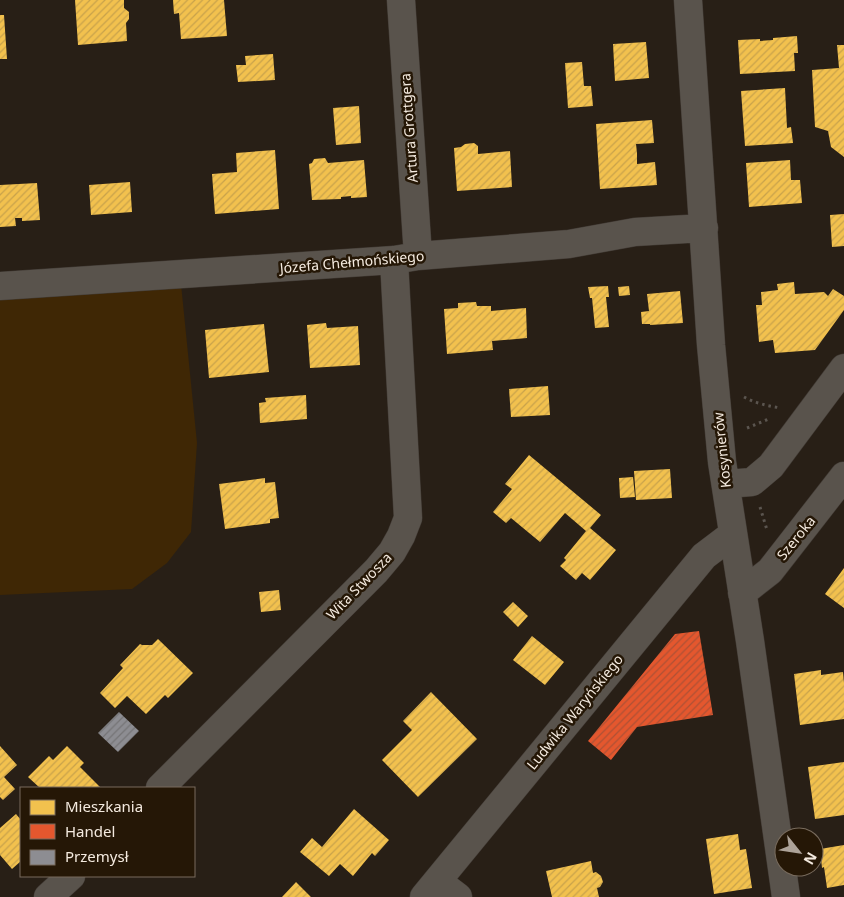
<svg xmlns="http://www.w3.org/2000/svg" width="844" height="897" font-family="'Noto Sans',sans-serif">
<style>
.green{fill:#3f2705}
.homes{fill:url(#homes-hatch)}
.shops{fill:url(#shops-hatch)}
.industry{fill:url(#industry-hatch)}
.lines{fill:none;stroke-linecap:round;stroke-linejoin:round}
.minor-casing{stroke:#413a34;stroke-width:29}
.path{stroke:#5b554f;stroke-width:3;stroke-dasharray:2.5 4;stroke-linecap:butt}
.minor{stroke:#59534c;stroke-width:28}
.labels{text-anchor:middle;stroke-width:5;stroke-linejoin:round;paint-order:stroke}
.street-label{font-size:14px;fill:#f4eadf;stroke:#251706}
</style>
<defs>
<pattern id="homes-hatch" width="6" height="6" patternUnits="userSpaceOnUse" patternTransform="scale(1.25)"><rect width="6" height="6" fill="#f2c14e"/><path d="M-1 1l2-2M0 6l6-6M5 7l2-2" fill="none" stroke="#c8a24b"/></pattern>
<pattern id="shops-hatch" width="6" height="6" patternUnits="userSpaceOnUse" patternTransform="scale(1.25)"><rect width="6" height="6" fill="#e4572e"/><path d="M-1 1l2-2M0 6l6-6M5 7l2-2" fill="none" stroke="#ae5135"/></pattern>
<pattern id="industry-hatch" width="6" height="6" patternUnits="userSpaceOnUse" patternTransform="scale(1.25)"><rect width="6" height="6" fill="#8d8d92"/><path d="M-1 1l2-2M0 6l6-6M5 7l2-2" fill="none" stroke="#757476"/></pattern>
</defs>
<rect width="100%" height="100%" fill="#281f16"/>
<path class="green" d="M181 284 197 443 191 532 167 563 132 589 0 595V296Z"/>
<path class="homes" d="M75 0H124V8L129 12V19L126 23 127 41 78 45Z
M173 0H224L227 36 181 39 179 13 174 14Z
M0 15H4L7 59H0Z
M797 36 798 53H794L795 71 740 74 738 40 760 39V41L773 40V38Z
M646 42 649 78 615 81 613 44Z
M837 45H844V157L831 147 828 131 815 127 812 70 839 68Z
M273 54 275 80 238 82 236 65H246L245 56Z
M582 62 584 86H591L593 106 568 108 565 63Z
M785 88 787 128 791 127 793 143 745 146 741 91Z
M359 106 361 143 336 145 333 108Z
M652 120 654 143 636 144 637 153V164L655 162 657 185 600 189 596 124Z
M474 143 478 146V154L510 151 512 187 457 191 454 148 461 147 465 144Z
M275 150 279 209 215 214 212 174 237 172 236 153Z
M325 158 328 163 364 160 367 197 351 198V196L341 197V199L312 200 309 164 312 163 314 159Z
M790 160 791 180H800L802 203 749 207 746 163Z
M130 182 132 212 91 215 89 185Z
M37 183 40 220 22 221V218H15L16 226 0 227V185Z
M844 214V246L832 247 830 215Z
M794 282 795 294 824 292 828 296 833 289 844 296V310L815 350 775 353 773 340 759 342 756 305H762L761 292 778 290 777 284Z
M608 286 609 297H606L609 327 595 328 592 298H590L588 287Z
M629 286 630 295 619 296 618 287Z
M680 291 683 323 650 325V324H642L641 312 649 311 647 294Z
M476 302 477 306H491V311L526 308 527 338 492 341 493 350 447 354 444 309 458 308V303Z
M326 323 327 328 358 326 360 365 310 368 307 325Z
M264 324 269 372 209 378 205 330Z
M548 386 550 415 511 417 509 389Z
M306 395 307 419 260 423 259 403 266 402 265 398Z
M529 455 601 515 590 528 616 550 590 580 582 573 576 580 560 566 566 560 564 558 586 531 565 513 540 542 511 518 506 523 493 512 512 489 505 484Z
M670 469 672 498 636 500 634 471Z
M633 477 635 497 620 498 619 478Z
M265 478V483L275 482 279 518 270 519V523L225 529 219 484Z
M844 568V608L825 594Z
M279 590 281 610 261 612 259 592Z
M513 602 528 616 518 627 503 612Z
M532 636 564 662 545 685 513 660Z
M158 639 193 673 168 698 165 695 146 714 127 696 115 708 100 693 123 668 120 665 140 644 142 645H152Z
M821 670V675L843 672 844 683V719L800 725 794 674Z
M431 692 477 739 418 797 382 760 412 730 403 721Z
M0 746 17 765 4 777 15 789 3 800 0 797Z
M67 746 84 763 80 767 101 788H40L28 777 49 756 53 760Z
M844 762V815L815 819 808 767Z
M354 809 389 840 375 856 372 853 353 876 340 864 329 876 300 852 312 838 322 847Z
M16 814 21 820V861L12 869 0 855V828Z
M738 834 740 850 746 849 752 888 714 894 706 839Z
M844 845V885L827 888 824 867 822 868 820 849Z
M591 861 593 873 596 872 601 876 603 882 600 887 597 888 599 897H552L546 871Z
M296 882 311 897H282Z"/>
<path class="shops" d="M699 631 713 715 637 727 611 760 588 741 675 634Z"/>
<path class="industry" d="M119 712 139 731 118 752 98 733Z"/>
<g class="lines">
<g class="minor-casing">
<path id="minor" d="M401 0 418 256
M688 0 711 345 722 462 750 641 786 897
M0 286 394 260 418 256 569 244 635 232 704 228
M726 484 752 482 771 466 844 368
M742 593 770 571 844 476
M160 788 376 571 392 552 401 536 408 518 394 260
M437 881 458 897
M48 897 71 876
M424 897 704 556 733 534"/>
</g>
<path class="path" d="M744 397C755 403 768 406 781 408
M747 428 771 418
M760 507 767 530"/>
<use href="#minor" class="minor"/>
</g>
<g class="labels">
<g class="street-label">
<text transform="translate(409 128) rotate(-94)" y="5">Artura Grottgera</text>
<text transform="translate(352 262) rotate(-5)" y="5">Józefa Chełmońskiego</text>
<text transform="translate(722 450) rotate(-96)" y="5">Kosynierów</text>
<text transform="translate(796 538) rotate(-51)" y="5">Szeroka</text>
<text transform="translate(359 586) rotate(-46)" y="5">Wita Stwosza</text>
<text transform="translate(575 712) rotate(-51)" y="5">Ludwika Waryńskiego</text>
</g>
</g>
<rect x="20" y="787" width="175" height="90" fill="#251706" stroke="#786b5d"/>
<rect x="30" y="800" width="25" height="15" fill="#f2c14e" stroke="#786b5d"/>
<text x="65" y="812" font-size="15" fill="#f4eadf">Mieszkania</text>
<rect x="30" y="824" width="25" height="15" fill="#e4572e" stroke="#786b5d"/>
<text x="65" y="837" font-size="15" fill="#f4eadf">Handel</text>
<rect x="30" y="850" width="25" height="15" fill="#8d8d92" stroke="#786b5d"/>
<text x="65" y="862" font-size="15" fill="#f4eadf">Przemysł</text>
<g transform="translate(799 852) rotate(120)"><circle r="24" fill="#251706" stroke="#786b5d"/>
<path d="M0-4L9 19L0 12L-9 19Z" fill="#ada399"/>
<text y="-8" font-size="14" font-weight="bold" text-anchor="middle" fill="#f4eadf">N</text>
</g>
</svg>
